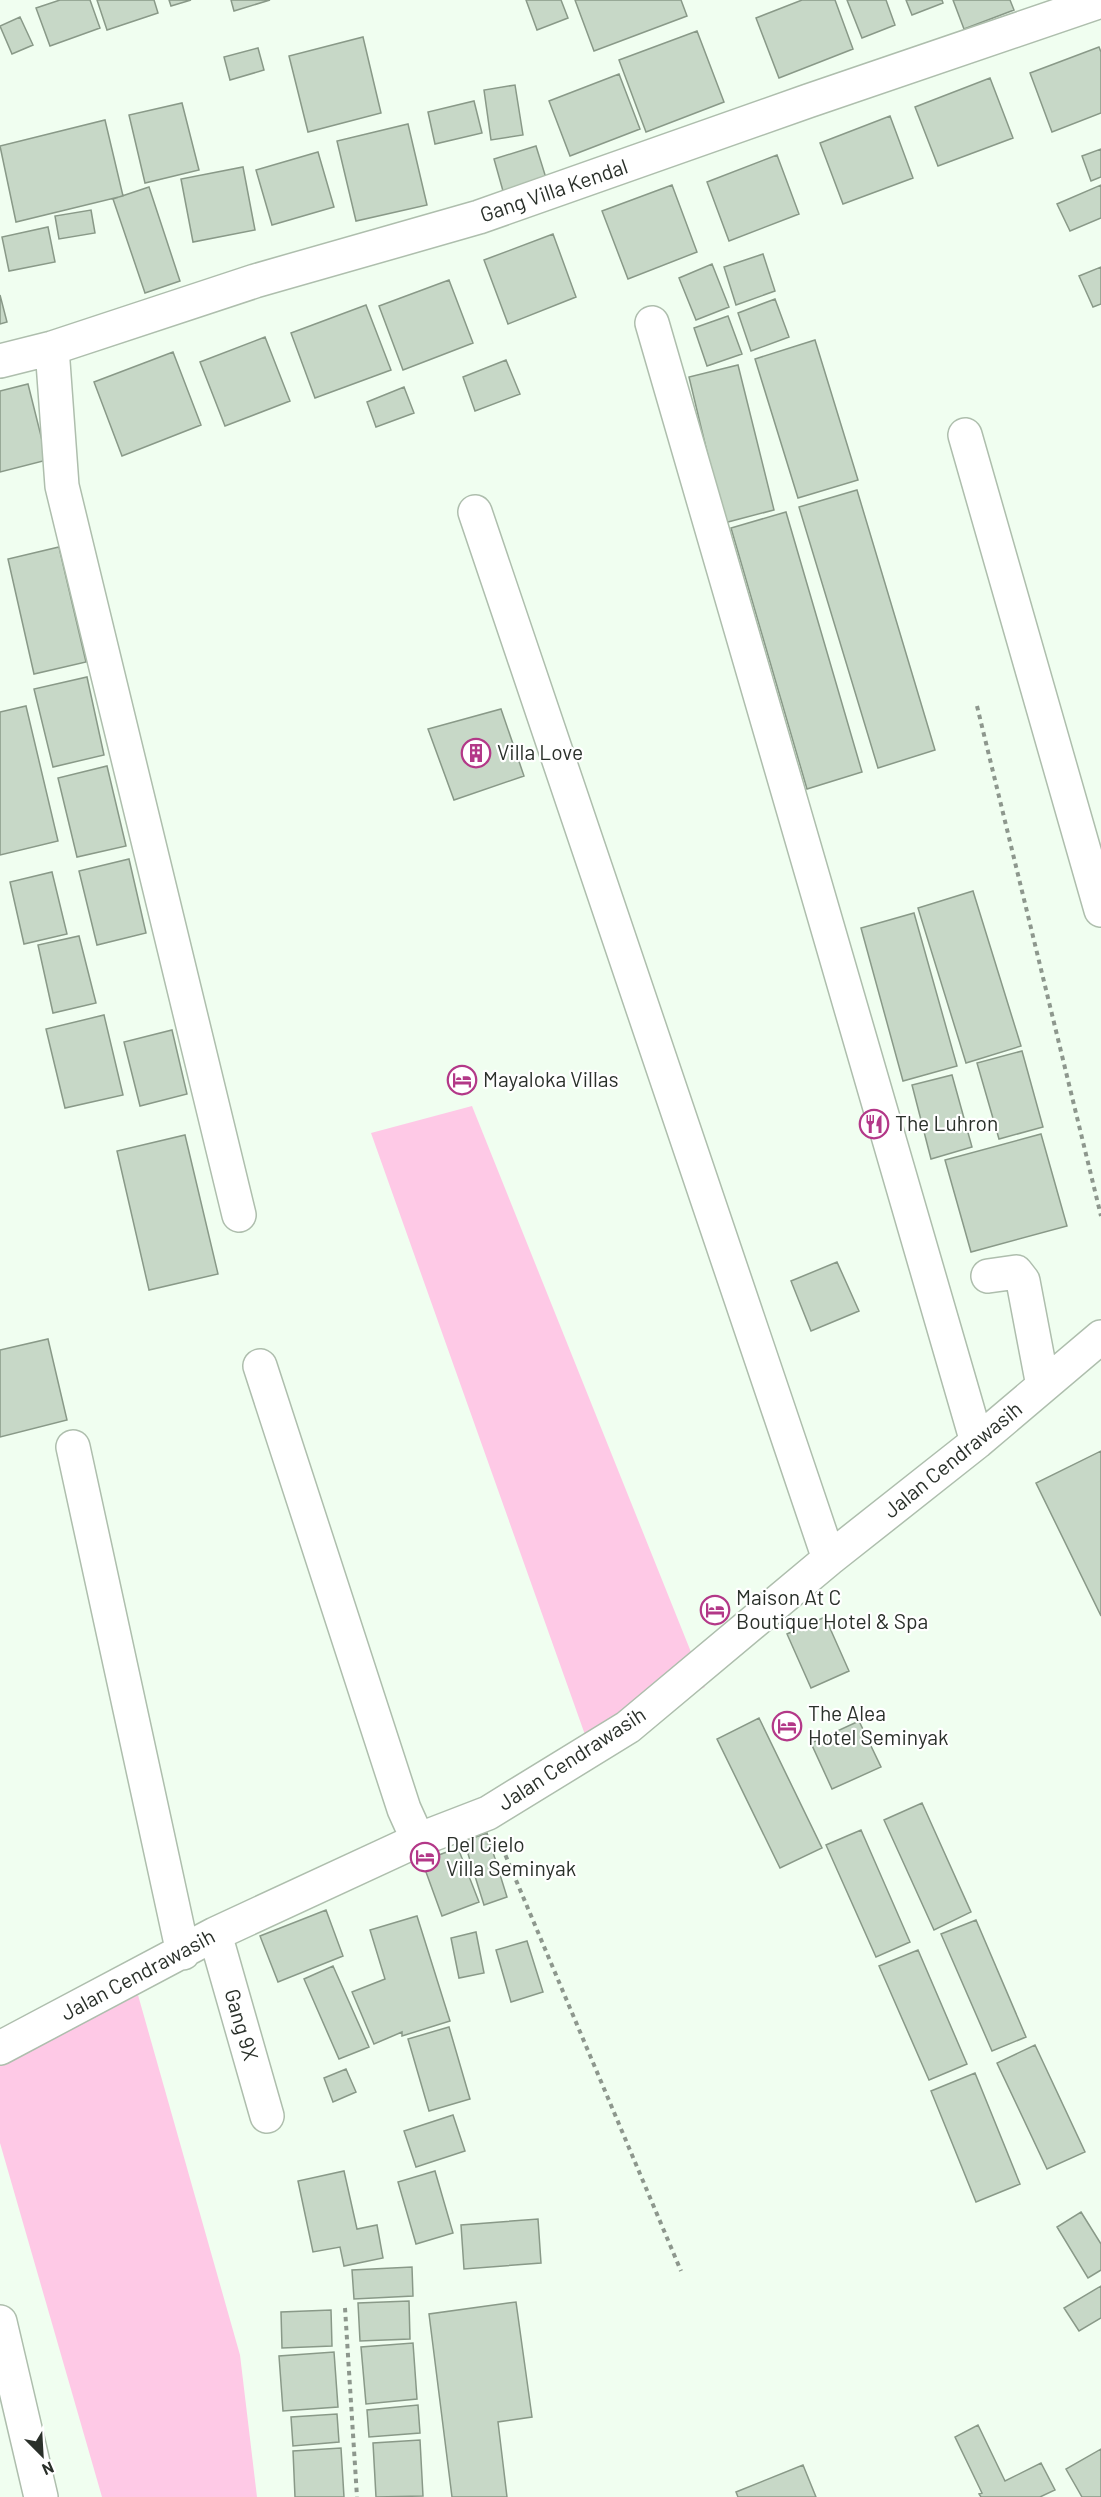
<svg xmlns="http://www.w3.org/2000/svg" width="1101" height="2497" font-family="Barlow,sans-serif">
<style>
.green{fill:#fec9e6}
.building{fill:#c7d8c7;stroke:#899988;stroke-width:1.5}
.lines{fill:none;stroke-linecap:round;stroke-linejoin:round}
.minor-casing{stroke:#aebead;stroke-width:36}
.path{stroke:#8d978d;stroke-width:4;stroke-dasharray:4.5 4.5;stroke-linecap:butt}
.minor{stroke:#fff;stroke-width:33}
.labels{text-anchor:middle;stroke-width:4.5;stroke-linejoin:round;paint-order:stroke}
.street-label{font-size:21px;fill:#2a302a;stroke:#fff}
.poi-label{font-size:21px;fill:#2a302a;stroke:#fff;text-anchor:start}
</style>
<rect width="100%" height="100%" fill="#f0fef0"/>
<path class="green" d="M472 1106 705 1687 589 1746 371 1133Z
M138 1995 240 2355 257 2497H102L0 2143V2066Z"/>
<path class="building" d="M60 0H90L100 28 50 46 36 8Z
M97 0H154L158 13 107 30Z
M169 0H191L171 6Z
M231 0H270L234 11Z
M526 0H561L568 18 537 30Z
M575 0H681L687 16 594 51Z
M802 0H835L853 49 779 78 756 18Z
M847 0H886L895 25 862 38Z
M906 0H942L943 3 912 15Z
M953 0H1010L1014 10 964 29Z
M20 17 33 45 12 54 0 26Z
M697 31 724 102 646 132 619 60Z
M363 37 381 113 308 132 289 56Z
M1099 47 1101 52V113L1052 132 1030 73Z
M258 48 264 70 230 80 224 57Z
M619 74 640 129 570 156 549 101Z
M990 78 1013 138 938 166 915 107Z
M515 85 523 135 491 140 484 90Z
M474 101 482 133 435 144 428 112Z
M182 103 199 170 145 183 129 115Z
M890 116 913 178 843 204 820 143Z
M105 120 123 196 16 222 0 146Z
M408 124 427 205 356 221 337 141Z
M536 146 546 178 503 191 494 159Z
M1101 149V177L1091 181 1082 156Z
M318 152 334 207 272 225 256 170Z
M777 155 799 214 729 241 707 182Z
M243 167 255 230 193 242 181 179Z
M672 185 697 252 628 279 602 211Z
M1101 185V218L1070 231 1057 204Z
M149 187 180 281 145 293 113 199Z
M91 210 95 233 59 239 55 216Z
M48 227 55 262 9 271 2 237Z
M553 234 576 297 508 324 484 260Z
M763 254 775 291 736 305 724 267Z
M712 264 729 307 696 320 679 278Z
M1101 267V304L1093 307 1079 276Z
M449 280 473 343 403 370 379 306Z
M0 295 7 322 0 324Z
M775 299 789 337 751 351 738 313Z
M366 305 391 370 315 398 291 333Z
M728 316 742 354 707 366 694 328Z
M265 337 290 401 225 426 200 362Z
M815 340 858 480 798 498 755 359Z
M173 352 201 425 122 456 94 382Z
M506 360 520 394 475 411 463 377Z
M738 365 774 510 724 523 689 377Z
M28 384 47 460 0 472V391Z
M404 387 414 413 376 427 367 402Z
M857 490 935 750 878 768 799 507Z
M786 512 862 772 807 789 731 528Z
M59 547 86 662 34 674 8 559Z
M87 677 104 755 53 767 34 689Z
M26 706 58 841 0 855V712Z
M501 709 524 776 454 800 428 729Z
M107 766 126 846 77 857 58 778Z
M129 859 146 933 97 945 79 871Z
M52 872 67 934 24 944 10 882Z
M973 891 1021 1046 966 1063 918 908Z
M914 913 957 1066 903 1081 861 928Z
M79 936 96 1003 53 1013 38 945Z
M104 1015 123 1095 65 1108 46 1029Z
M172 1030 187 1094 140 1106 124 1042Z
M1022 1051 1043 1127 999 1139 977 1063Z
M952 1075 972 1147 931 1159 912 1085Z
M1041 1134 1067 1226 971 1252 945 1160Z
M185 1135 218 1274 149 1290 117 1151Z
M837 1262 859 1311 811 1331 791 1281Z
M48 1339 67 1420 0 1437V1350Z
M1101 1451V1616L1036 1483Z
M825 1617 849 1671 811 1688 787 1634Z
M759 1718 822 1848 780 1868 717 1739Z
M859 1721 881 1767 832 1789 811 1743Z
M922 1803 971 1912 934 1930 884 1820Z
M861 1830 910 1942 876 1957 826 1845Z
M487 1833 507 1897 484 1905 464 1841Z
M458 1848 479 1902 442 1916 422 1861Z
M326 1910 343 1956 278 1982 260 1936Z
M417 1916 450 2021 402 2036V2032L374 2044 352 1992 385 1979 370 1930Z
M976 1920 1026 2037 992 2051 941 1934Z
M476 1932 484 1973 459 1978 451 1938Z
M527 1941 543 1992 511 2002 496 1950Z
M918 1950 967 2064 929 2080 879 1966Z
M333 1966 369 2047 339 2059 304 1979Z
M449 2027 470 2099 429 2111 408 2039Z
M1035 2045 1085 2152 1047 2169 997 2063Z
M346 2069 356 2092 333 2102 324 2078Z
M975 2073 1020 2184 976 2202 931 2091Z
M453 2115 465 2151 416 2167 404 2131Z
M344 2171 357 2229 377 2225 383 2258 344 2266 340 2247 313 2252 298 2181Z
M435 2171 453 2233 416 2244 398 2182Z
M1081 2212 1101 2244V2270L1088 2278 1057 2227Z
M538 2219 541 2263 464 2269 461 2225Z
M412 2267 413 2296 354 2299 352 2270Z
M1101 2286V2318L1079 2331 1064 2308Z
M409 2301 410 2339 360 2341 358 2303Z
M516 2302 532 2417 498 2422 507 2497H452L429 2314Z
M331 2310 332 2346 282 2348 281 2312Z
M413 2343 417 2399 366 2404 361 2347Z
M334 2352 338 2407 283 2411 279 2356Z
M418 2405 420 2433 369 2437 367 2410Z
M337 2414 339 2442 293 2446 291 2417Z
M978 2425 1005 2481 1041 2463 1055 2490 1040 2497H981L979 2494 982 2493 955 2437Z
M420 2440 423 2496 376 2497 373 2443Z
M341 2448 344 2497H295L293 2451Z
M1101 2449V2497H1082L1066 2469Z
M803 2465 816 2497H738L736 2492Z"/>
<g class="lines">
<g class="minor-casing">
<path id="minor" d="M652 323 977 1442
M52 348 62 486 239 1215
M0 361 52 348 255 281 479 217 808 101 1101 1
M965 435 1101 910
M475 512 829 1559
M988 1276 1016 1272 1023 1281 1043 1386
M260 1366 404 1809 418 1840
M73 1447 183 1953
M215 1934 267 2116
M0 2048 215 1934 418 1840 488 1813 628 1727 829 1559 977 1442 1101 1337
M0 2322 41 2497"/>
</g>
<path class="path" d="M977 706 1101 1216
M502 1847 681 2271
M345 2308 357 2497"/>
<use href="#minor" class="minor"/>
</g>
<defs>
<g id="building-ring" transform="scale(1.5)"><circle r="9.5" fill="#fff" stroke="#b33888" stroke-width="1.5"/><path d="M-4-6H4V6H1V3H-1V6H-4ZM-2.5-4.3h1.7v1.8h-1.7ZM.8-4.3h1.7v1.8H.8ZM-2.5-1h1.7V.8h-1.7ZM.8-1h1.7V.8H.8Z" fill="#b33888"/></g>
<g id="hotel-ring" transform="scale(1.5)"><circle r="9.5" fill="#fff" stroke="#b33888" stroke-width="1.5"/><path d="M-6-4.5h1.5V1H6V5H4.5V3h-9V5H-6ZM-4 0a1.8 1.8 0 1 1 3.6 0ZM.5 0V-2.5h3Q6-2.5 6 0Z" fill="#b33888"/></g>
<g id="restaurant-ring" transform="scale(1.5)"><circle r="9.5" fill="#fff" stroke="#b33888" stroke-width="1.5"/><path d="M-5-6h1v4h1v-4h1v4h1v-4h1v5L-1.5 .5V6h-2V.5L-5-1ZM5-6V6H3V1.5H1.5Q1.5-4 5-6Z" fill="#b33888"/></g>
</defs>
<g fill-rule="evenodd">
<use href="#building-ring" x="476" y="753"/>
<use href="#hotel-ring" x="462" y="1080"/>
<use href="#restaurant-ring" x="874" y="1124"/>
<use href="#hotel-ring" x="715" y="1610"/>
<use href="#hotel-ring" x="787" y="1726"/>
<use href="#hotel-ring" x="425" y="1857"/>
</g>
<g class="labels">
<g class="street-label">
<text transform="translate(554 191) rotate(-19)" y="7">Gang Villa Kendal</text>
<text transform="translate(953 1460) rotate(-39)" y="7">Jalan Cendrawasih</text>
<text transform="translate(572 1759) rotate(-33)" y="7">Jalan Cendrawasih</text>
<text transform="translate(138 1975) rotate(-28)" y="7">Jalan Cendrawasih</text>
<text transform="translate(241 2025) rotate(74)" y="7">Gang 9X</text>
</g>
<g class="poi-label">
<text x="497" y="760">Villa Love</text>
<text x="483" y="1087">Mayaloka Villas</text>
<text x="895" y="1131">The Luhron</text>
<text x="736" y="1605">Maison At C<tspan x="736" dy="24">Boutique Hotel &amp; Spa</tspan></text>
<text x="808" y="1721">The Alea<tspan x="808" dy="24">Hotel Seminyak</tspan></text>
<text x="446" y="1852">Del Cielo<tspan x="446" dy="24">Villa Seminyak</tspan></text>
</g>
</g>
<g transform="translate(42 2455) rotate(156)" stroke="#ffffff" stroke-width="4.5" paint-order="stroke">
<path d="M0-4.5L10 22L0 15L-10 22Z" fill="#2a302a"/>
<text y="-9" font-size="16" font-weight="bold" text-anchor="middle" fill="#2a302a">N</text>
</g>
</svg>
